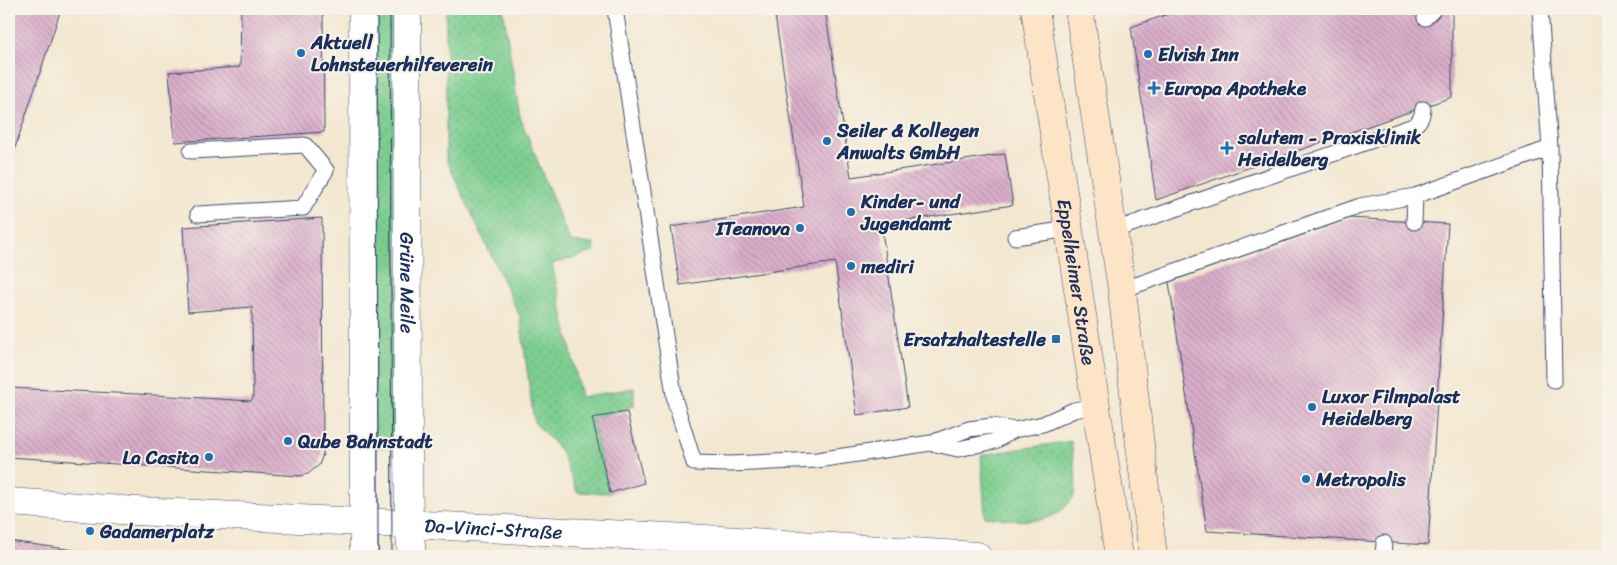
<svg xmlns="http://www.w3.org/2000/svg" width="1617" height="565" font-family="Sriracha,sans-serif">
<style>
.grass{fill:url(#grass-dots);stroke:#4b7e76}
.building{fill:url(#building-back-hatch)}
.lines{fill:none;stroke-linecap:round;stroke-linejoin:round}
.service-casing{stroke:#3b4b6f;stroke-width:17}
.minor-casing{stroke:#3b4b6f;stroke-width:29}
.secondary-casing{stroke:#3b4b6f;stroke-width:29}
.service{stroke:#fff;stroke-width:15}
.minor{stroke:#fff;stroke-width:28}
.secondary{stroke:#fee4c6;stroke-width:28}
.tram{stroke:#1b2f5e;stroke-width:1}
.poi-dot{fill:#1f6fb2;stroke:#f7f3e8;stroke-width:2}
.labels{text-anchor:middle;stroke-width:4;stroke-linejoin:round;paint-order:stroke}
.poi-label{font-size:19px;font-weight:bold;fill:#1b2f5e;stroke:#f7f3e8;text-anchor:start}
.street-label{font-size:19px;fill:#1b2f5e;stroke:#f7f3e8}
</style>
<defs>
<pattern id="grass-dots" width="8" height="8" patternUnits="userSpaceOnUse" patternTransform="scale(1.25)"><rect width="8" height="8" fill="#7bcd8f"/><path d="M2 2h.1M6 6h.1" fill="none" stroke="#6ab07e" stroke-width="1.8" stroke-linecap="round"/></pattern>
<pattern id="building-back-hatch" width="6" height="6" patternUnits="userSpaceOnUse" patternTransform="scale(1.25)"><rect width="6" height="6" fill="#dbaeca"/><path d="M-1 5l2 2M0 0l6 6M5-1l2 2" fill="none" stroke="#b18ea7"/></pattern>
</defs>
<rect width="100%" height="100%" fill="#f7f3e8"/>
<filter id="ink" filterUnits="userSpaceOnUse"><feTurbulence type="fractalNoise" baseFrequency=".02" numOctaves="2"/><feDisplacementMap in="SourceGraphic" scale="10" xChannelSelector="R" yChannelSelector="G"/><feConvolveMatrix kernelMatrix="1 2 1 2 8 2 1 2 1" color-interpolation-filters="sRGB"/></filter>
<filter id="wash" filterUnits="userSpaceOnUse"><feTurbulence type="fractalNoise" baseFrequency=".0096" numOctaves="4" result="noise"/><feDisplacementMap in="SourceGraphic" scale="20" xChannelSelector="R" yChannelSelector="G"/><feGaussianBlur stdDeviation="1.12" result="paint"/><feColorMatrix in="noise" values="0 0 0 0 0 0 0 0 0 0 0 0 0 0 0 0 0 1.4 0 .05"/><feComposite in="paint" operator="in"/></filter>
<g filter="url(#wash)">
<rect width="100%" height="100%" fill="#f3e7d0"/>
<path class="grass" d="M368 9H397L398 447 368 448Z
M446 9H503L520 117 570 242 594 244 593 252 552 264 581 397 634 388V406L592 419 610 493 577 492 561 451 534 422 520 317 446 159Z
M1071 441C1072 456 1078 475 1075 491 1074 497 1072 500 1068 504 1048 529 1012 519 985 517L981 455Z"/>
<g id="blocks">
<path class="building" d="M9 9H61L13 154 9 155Z
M241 9H323L324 132 175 142 169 72 240 67Z
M774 9H825L851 177 1005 154 1013 205 881 224 908 407 857 415 835 262 680 285 671 227 804 207Z
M1182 9H1452V97L1156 200 1131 27Z
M322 218 323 454 319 465 308 474 300 476 9 457V388L137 394 251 401 253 398 252 307 188 312 183 227Z
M1350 218 1448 224 1428 545 1207 531 1169 282Z
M627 412 644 483 610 493 592 418Z
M9 541 110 555V556H9Z"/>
</g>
</g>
<g filter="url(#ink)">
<use href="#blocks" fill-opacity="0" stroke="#3b4b6f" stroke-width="1"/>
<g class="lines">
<g class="service-casing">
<path id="service" d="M615 9 675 401 694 463 730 464 817 460 931 443 969 429 992 426 1014 430
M1540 9 1550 148 1554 380
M1425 18 1434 9
M191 151 305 145 326 170 303 208 198 214
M1415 196 1550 148
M1112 231 1413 126C1420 122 1422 117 1423 109
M1015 237 1069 229
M1122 290 1360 206 1415 196 1414 222
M931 443 958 449 995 441 1014 430 1043 424 1074 410 1096 406
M688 556 689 538
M1383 556 1384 543"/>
</g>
<g class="minor-casing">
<g id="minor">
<path d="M363 9 364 556"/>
<path id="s1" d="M407 9 408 457 409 525 412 556"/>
<path id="s2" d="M9 502 136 511 689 538 977 556"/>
</g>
</g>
<g class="secondary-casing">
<g id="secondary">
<path id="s3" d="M1035 9 1119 556"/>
<path d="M1079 9 1122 290 1153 556"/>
</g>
</g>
<use href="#service" class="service"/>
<use href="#minor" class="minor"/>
<use href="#secondary" class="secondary"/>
<path class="tram" d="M377 9 378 556
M390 9 392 556"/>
</g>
</g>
<g class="poi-dot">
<circle cx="301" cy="53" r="5"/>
<circle cx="1148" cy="54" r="5"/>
<path d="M1151.5 80.5h5v5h5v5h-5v5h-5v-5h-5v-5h5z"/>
<circle cx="827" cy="141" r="5"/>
<path d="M1224.5 140.5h5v5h5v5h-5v5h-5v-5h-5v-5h5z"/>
<circle cx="851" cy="212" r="5"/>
<circle cx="800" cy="228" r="5"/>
<circle cx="851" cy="266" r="5"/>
<rect x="1051" y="334" width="10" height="10" rx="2.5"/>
<circle cx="1312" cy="407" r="5"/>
<circle cx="288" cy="441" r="5"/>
<circle cx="209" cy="457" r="5"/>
<circle cx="1306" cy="479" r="5"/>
<circle cx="90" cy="531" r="5"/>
</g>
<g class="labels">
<g class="poi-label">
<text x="311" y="49">Aktuell<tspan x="311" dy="22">Lohnsteuerhilfeverein</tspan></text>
<text x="1158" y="61">Elvish Inn</text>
<text x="1164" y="95">Europa Apotheke</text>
<text x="837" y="137">Seiler &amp; Kollegen<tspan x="837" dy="22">Anwalts GmbH</tspan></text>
<text x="1238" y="144">salutem - Praxisklinik<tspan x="1238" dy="22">Heidelberg</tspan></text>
<text x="861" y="208">Kinder- und<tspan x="861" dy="22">Jugendamt</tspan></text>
<text x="790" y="235" text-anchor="end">ITeanova</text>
<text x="861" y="273">mediri</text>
<text x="1046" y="346" text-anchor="end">Ersatzhaltestelle</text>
<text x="1322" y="403">Luxor Filmpalast<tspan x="1322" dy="22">Heidelberg</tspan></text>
<text x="298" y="448">Qube Bahnstadt</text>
<text x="199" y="464" text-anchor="end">La Casita</text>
<text x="1316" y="486">Metropolis</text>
<text x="100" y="538">Gadamerplatz</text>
</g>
<g class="street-label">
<text dy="7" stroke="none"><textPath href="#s1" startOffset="274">Grüne Meile</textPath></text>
<text dy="7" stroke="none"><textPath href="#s3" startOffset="276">Eppelheimer Straße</textPath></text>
<text dy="7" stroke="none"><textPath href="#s2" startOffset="485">Da-Vinci-Straße</textPath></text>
</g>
</g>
<rect width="1617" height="565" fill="none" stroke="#f7f3e8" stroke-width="30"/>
</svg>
